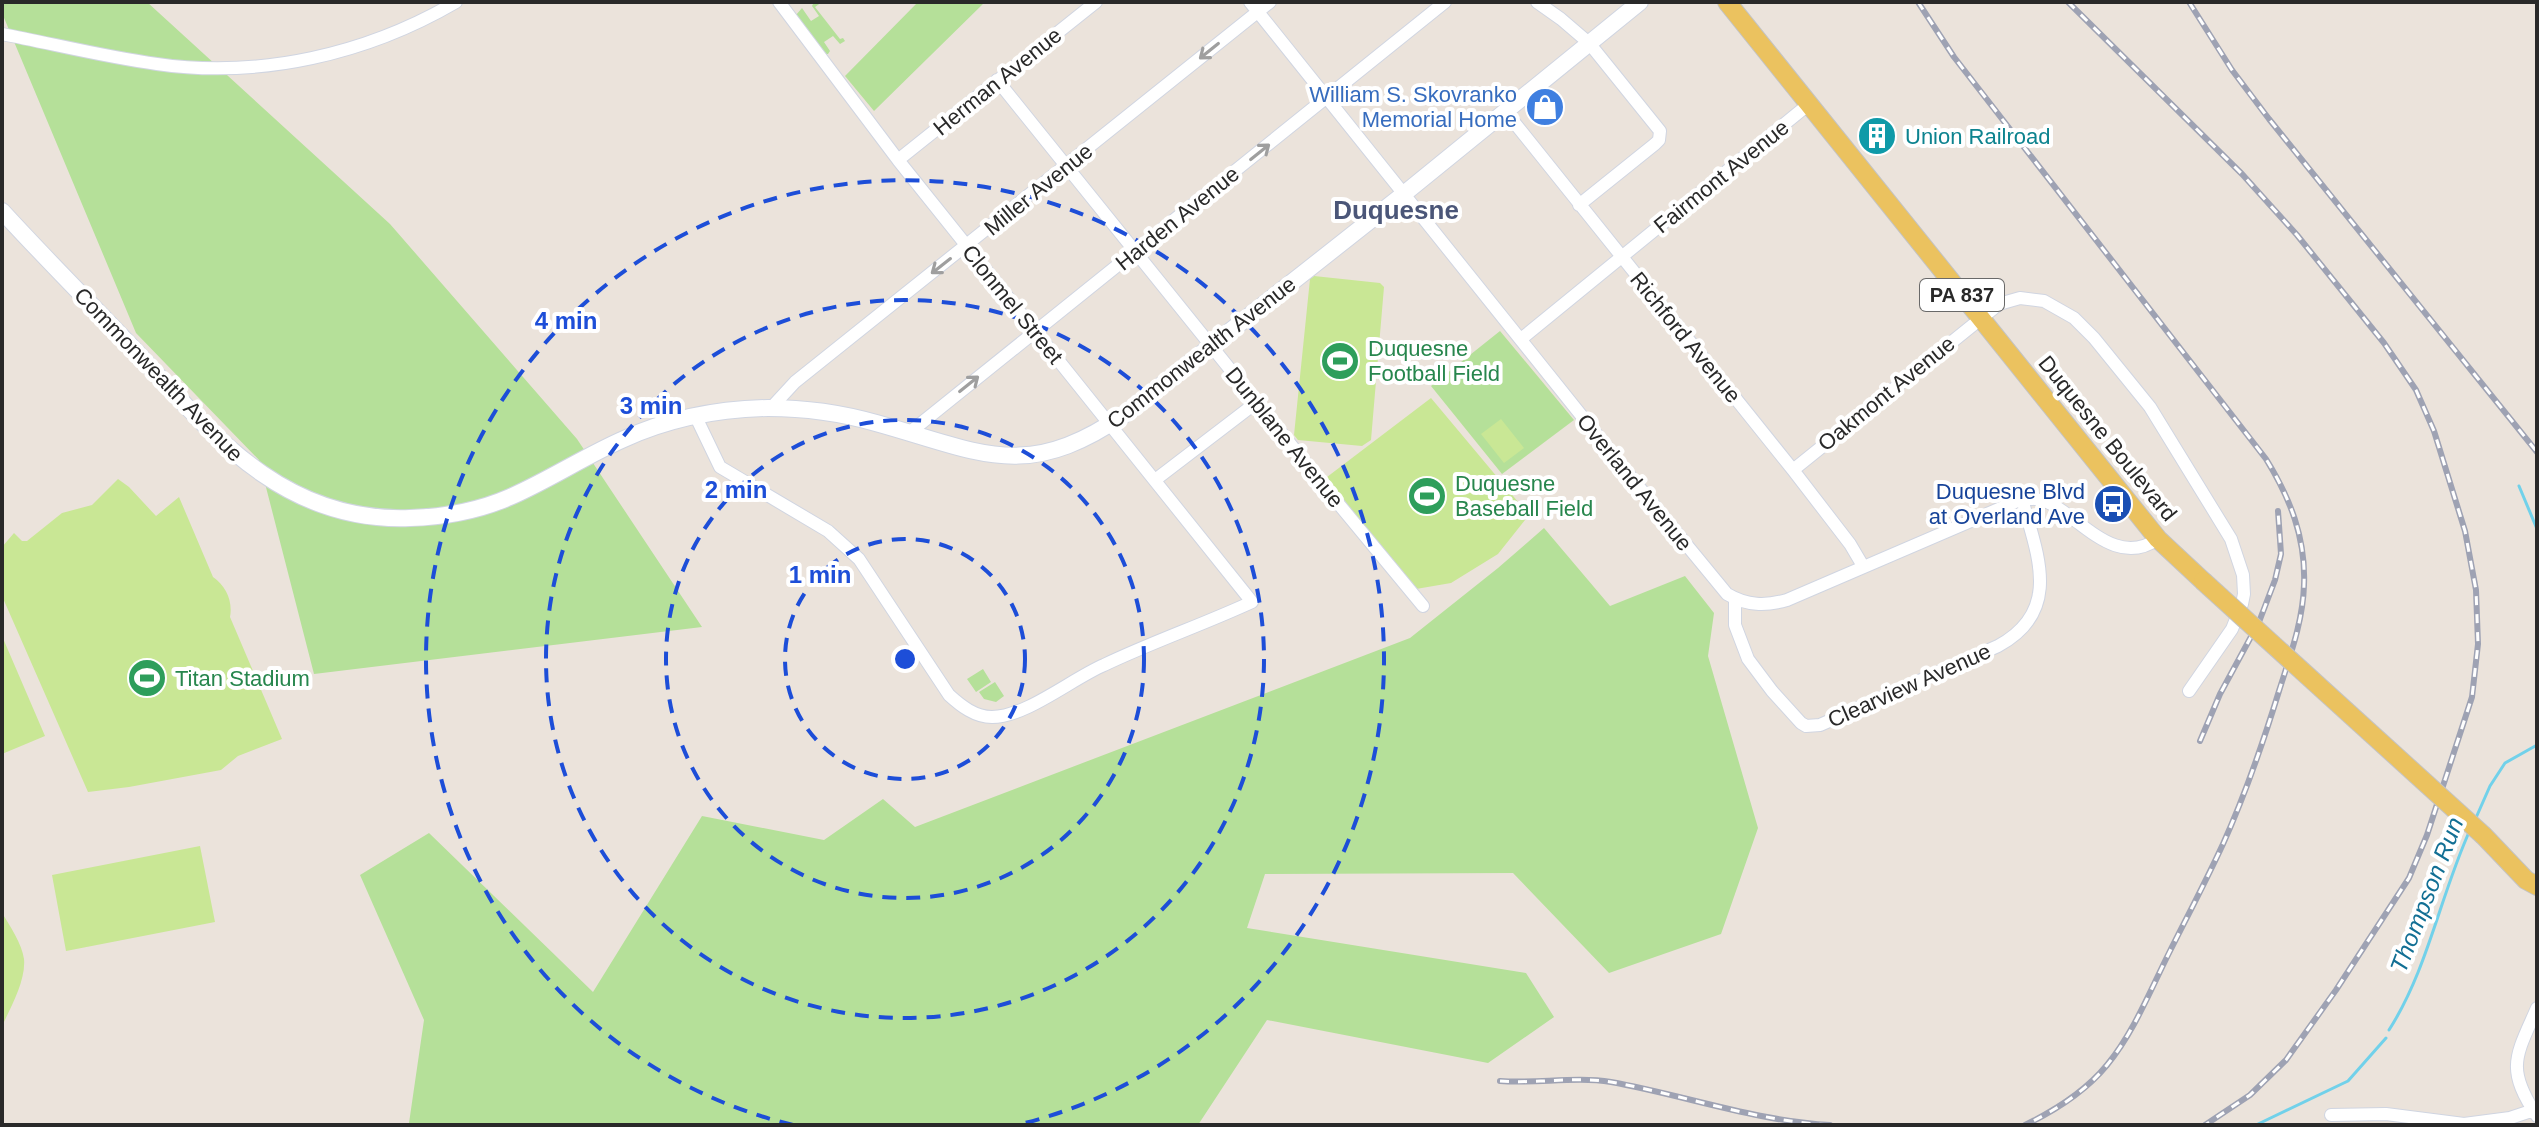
<svg xmlns="http://www.w3.org/2000/svg" width="2539" height="1127" font-family="Helvetica,sans-serif">
<style>
.green{fill:#b5e099}
.pitch{fill:#c9e795}
.lines{fill:none;stroke-linecap:round;stroke-linejoin:round}
.stream{stroke:#71d1ea;stroke-width:3}
.street-casing{stroke:#d0d5e1;stroke-width:14}
.secondary-casing{stroke:#d0d5e1;stroke-width:18}
.primary-casing{stroke:#c3c3c3;stroke-width:20}
.street{stroke:#fff;stroke-width:12}
.secondary{stroke:#fff;stroke-width:16}
.primary{stroke:#ebc25f;stroke-width:18}
.rail-casing{stroke:#9ea2b3;stroke-width:6}
.rail{stroke:#fff;stroke-width:3;stroke-dasharray:9;stroke-linecap:butt}
.primary-bridge-casing{stroke:#c3c3c3;stroke-width:20;stroke-linecap:butt}
.primary-bridge{stroke:#ebc25f;stroke-width:18}
.oneway{stroke:#9f9f9f}
.ring{fill:none;stroke:#1d4ed8;stroke-width:4;stroke-dasharray:14 10}
.labels{text-anchor:middle;stroke-width:8;stroke-linejoin:round;paint-order:stroke}
.shield{fill:#fff;stroke:#696969;stroke-width:2}
.shield-label{font-size:20px;font-weight:bold;fill:#292929}
.street-label{font-size:22px;fill:#292929;stroke:#fff}
.shop-label{font-size:22px;fill:#366cbe;stroke:#fff;text-anchor:end}
.culture-label{font-size:22px;fill:#0d838f;stroke:#fff;text-anchor:start}
.leisure-label{font-size:22px;fill:#27864d;stroke:#fff;text-anchor:start}
.transit-label{font-size:22px;fill:#164399;stroke:#fff;text-anchor:end}
.water-label{font-size:24px;font-style:italic;fill:#126f94;stroke:#fff}
.quarter-label{font-size:26px;font-weight:bold;fill:#4b5678;stroke:#fff}
.centre{fill:#1d4ed8;stroke:#fff;stroke-width:4}
.ring-label{font-size:24px;text-anchor:middle;font-weight:bold;fill:#1d4ed8;stroke:#fff;stroke-width:8;stroke-linejoin:round;paint-order:stroke}
</style>
<rect width="100%" height="100%" fill="#ebe3db"/>
<path class="green" d="M2 2H147L390 224 577 439 702 627 314 674 259 460 136 333 2 13Z
M814 2H822L815 7 840 39 843 38 845 41 840 44 833 36 824 42 830 51 828 54H825L796 15 802 8 811 21 819 16 812 6Z
M918 2H985L874 111 845 76Z
M1500 331 1574 420 1502 474 1431 386Z
M1544 528 1610 606 1685 576 1714 613 1708 656 1758 828 1721 934 1609 973 1513 873 1265 874 1247 928 1526 973 1554 1017 1488 1063 1267 1020 1198 1125H430L409 1123 424 1020 360 875 429 833 593 992 702 816 824 840 883 799 915 827 1410 638 1498 568Z
M983 669 991 682 976 692 967 679Z
M995 682 1004 696 996 702 984 699 979 692Z"/>
<path class="pitch" d="M1314 276 1380 283 1384 287 1371 440 1362 446 1298 440 1294 435 1310 279Z
M1431 398 1529 515 1498 554 1451 583 1416 589 1363 526 1327 477Z
M1501 419 1524 448 1504 463 1481 434Z
M118 479 129 487 156 516 179 497 213 577C226 586 233 601 230 617L282 739 238 756 221 770 129 787 88 792 2 596V547L14 533 22 541H27L62 513 92 505Z
M2 636 45 736 2 754Z
M200 846 215 922 66 951 52 875Z
M2 913C10 926 22 944 24 959 26 980 11 1007 2 1026Z"/>
<g class="lines">
<path class="stream" d="M2519 486 2537 529
M2475 820 2490 786 2505 763 2537 745
M2389 1030C2428 969 2440 896 2470 830
M2256 1125 2348 1081 2386 1038"/>
<g class="street-casing">
<path id="street" d="M1250 2 1625 470 1727 594C1747 606 1766 606 1787 600L2022 499C2033 498 2043 499 2053 505 2085 523 2117 567 2158 539
M1537 2 1561 19 1589 43 1660 131 1659 140 1655 144 1579 205
M2 34C54 44 105 57 157 64 260 79 367 54 456 2
M997 80 1337 502 1423 606
M1505 111 1793 470 1850 544 1863 566
M898 160 1096 2
M1521 339 1809 104
M771 408 795 382 1270 2
M695 415 720 467 828 531 859 559 949 695C961 706 975 717 992 717 1026 717 1073 678 1104 665 1152 642 1202 625 1252 602L898 160 779 2
M909 433 1445 2
M1793 470 1999 304 2020 298 2044 301 2074 318 2094 338 2150 407 2231 539 2243 575 2244 594 2242 604 2232 629 2189 691
M1155 480 1257 402
M1735 599V625L1748 659 1772 691 1801 723 1806 726 1820 725 1998 646C2063 611 2037 554 2022 499
M2537 1008C2516 1056 2505 1068 2537 1116
M2331 1115 2386 1114 2464 1124 2510 1118 2537 1109"/>
</g>
<g class="secondary-casing">
<path id="secondary" d="M2 211C44 257 88 301 131 346 210 432 281 523 410 518 444 517 478 511 510 497 549 480 585 456 624 439 670 418 718 409 768 408 804 408 841 413 876 423 981 452 1025 483 1125 414L1405 193 1640 2"/>
</g>
<g class="primary-casing">
<path id="primary" d="M1727 2 2158 539 2203 581
M2484 836 2526 880 2537 886"/>
</g>
<use href="#street" class="street"/>
<use href="#secondary" class="secondary"/>
<use href="#primary" class="primary"/>
<g class="rail-casing">
<path id="rail" d="M1918 2 1954 57 2266 459C2290 498 2306 538 2304 585 2303 621 2290 656 2279 691 2263 743 2245 795 2223 844 2206 881 2187 917 2169 953 2150 991 2134 1032 2107 1065 2085 1092 2056 1110 2025 1125
M2068 2 2242 174 2297 235 2384 343 2416 390 2434 431 2465 531 2476 590 2478 644 2472 697 2427 835 2409 878 2336 990 2286 1060 2250 1095 2205 1125
M2189 2 2232 70 2269 119 2537 452
M2200 741 2220 694 2259 622 2275 580 2281 554 2278 511
M1500 1081C1537 1084 1575 1076 1611 1082 1684 1095 1755 1121 1830 1125"/>
</g>
<use href="#rail" class="rail"/>
<g class="primary-bridge-casing">
<path id="primary-bridge" d="M2203 581 2484 836"/>
</g>
<use href="#primary-bridge" class="primary-bridge"/>
</g>
<defs><path id="oneway-shaft" d="M-6 0H5M1.5-3L5.5 0L1.5 3" fill="none" stroke-width="1.6" stroke-linecap="round" stroke-linejoin="round" transform="scale(2)"/></defs>
<g class="oneway">
<use href="#oneway-shaft" transform="translate(1209 51) rotate(141)"/>
<use href="#oneway-shaft" transform="translate(1260 152) rotate(-39)"/>
<use href="#oneway-shaft" transform="translate(941 266) rotate(142)"/>
<use href="#oneway-shaft" transform="translate(969 384) rotate(-39)"/>
</g>
<g class="ring">
<circle cx="905" cy="659" r="120"/>
<circle cx="905" cy="659" r="239"/>
<circle cx="905" cy="659" r="359"/>
<path d="M793 1125A479 479 0 1 1 1017 1125"/>
</g>
<defs>
<g id="shop-disc" transform="scale(2)"><circle r="9.5" fill="#3f7fe0" stroke="#fff"/><path d="M-5-2.5h2.3a2.7 3.5 0 0 1 5.4 0H5L5.5 6h-11ZM-1.5-2.5h3a1.5 2.3 0 0 0-3 0Z" fill="#fff"/></g>
<g id="building-disc" transform="scale(2)"><circle r="9.5" fill="#0f9aa8" stroke="#fff"/><path d="M-4-6H4V6H1V3H-1V6H-4ZM-2.5-4.3h1.7v1.8h-1.7ZM.8-4.3h1.7v1.8H.8ZM-2.5-1h1.7V.8h-1.7ZM.8-1h1.7V.8H.8Z" fill="#fff"/></g>
<g id="stadium-disc" transform="scale(2)"><circle r="9.5" fill="#2e9e5b" stroke="#fff"/><path d="M0-5a6.5 5 0 1 0 0 10a6.5 5 0 1 0 0-10ZM-3.5-1.8h7v3.6h-7Z" fill="#fff"/></g>
<g id="bus-disc" transform="scale(2)"><circle r="9.5" fill="#1a4fb4" stroke="#fff"/><path d="M-5-6H5V4H4V6H2V4H-2V6H-4V4H-5ZM-3.5-4V0h7V-4ZM-3.5 1.2v1.5H-2V1.2ZM2 1.2v1.5H3.5V1.2Z" fill="#fff"/></g>
</defs>
<g fill-rule="evenodd">
<use href="#shop-disc" x="1545" y="107"/>
<use href="#building-disc" x="1877" y="136"/>
<use href="#stadium-disc" x="1340" y="361"/>
<use href="#stadium-disc" x="1427" y="496"/>
<use href="#bus-disc" x="2113" y="504"/>
<use href="#stadium-disc" x="147" y="678"/>
</g>
<g class="labels">
<rect class="shield" x="1920" y="279" width="84" height="32" rx="6"/>
<g class="shield-label">
<text x="1962" y="302">PA 837</text>
</g>
<g class="street-label">
<text transform="translate(997 81) rotate(-39)" y="8">Herman Avenue</text>
<text transform="translate(1721 176) rotate(-39)" y="8">Fairmont Avenue</text>
<text transform="translate(1038 189) rotate(-39)" y="8">Miller Avenue</text>
<text transform="translate(1177 218) rotate(-39)" y="8">Harden Avenue</text>
<text transform="translate(1013 304) rotate(51)" y="8">Clonmel Street</text>
<text transform="translate(1686 337) rotate(51)" y="8">Richford Avenue</text>
<text transform="translate(1201 352) rotate(-38)" y="8">Commonwealth Avenue</text>
<text transform="translate(159 374) rotate(46)" y="8">Commonwealth Avenue</text>
<text transform="translate(1886 393) rotate(-39)" y="8">Oakmont Avenue</text>
<text transform="translate(1285 437) rotate(51)" y="8">Dunblane Avenue</text>
<text transform="translate(2108 438) rotate(51)" y="8">Duquesne Boulevard</text>
<text transform="translate(1635 482) rotate(51)" y="8">Overland Avenue</text>
<text transform="translate(1909 685) rotate(-24)" y="8">Clearview Avenue</text>
</g>
<g class="shop-label">
<text x="1517" y="102">William S. Skovranko<tspan x="1517" dy="25">Memorial Home</tspan></text>
</g>
<g class="culture-label">
<text x="1905" y="144">Union Railroad</text>
</g>
<g class="leisure-label">
<text x="1368" y="356">Duquesne<tspan x="1368" dy="25">Football Field</tspan></text>
<text x="1455" y="491">Duquesne<tspan x="1455" dy="25">Baseball Field</tspan></text>
<text x="175" y="686">Titan Stadium</text>
</g>
<g class="transit-label">
<text x="2085" y="499">Duquesne Blvd<tspan x="2085" dy="25">at Overland Ave</tspan></text>
</g>
<g class="water-label">
<text transform="translate(2427 895) rotate(-69)" y="8">Thompson Run</text>
</g>
<g class="quarter-label">
<text x="1396" y="219">Duquesne</text>
</g>
</g>
<circle cx="905" cy="659" r="12" class="centre"/>
<g class="ring-label">
<text x="566" y="329">4 min</text>
<text x="651" y="414">3 min</text>
<text x="736" y="498">2 min</text>
<text x="820" y="583">1 min</text>
</g>
<rect width="2539" height="1127" fill="none" stroke="#292929" stroke-width="8"/>
</svg>
